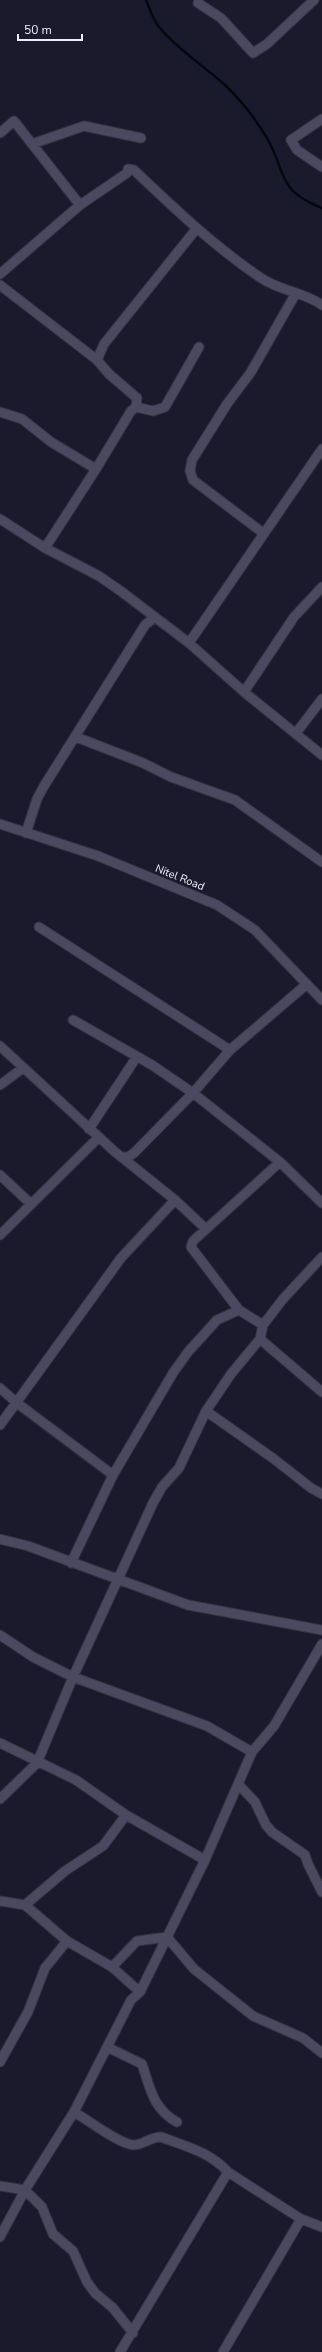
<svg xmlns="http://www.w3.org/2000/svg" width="322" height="2352" font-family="'Nunito Sans',sans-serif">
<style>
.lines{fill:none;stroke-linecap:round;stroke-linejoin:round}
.stream{stroke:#00090d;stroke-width:2.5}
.street-casing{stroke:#353342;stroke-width:11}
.street{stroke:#4b495f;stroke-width:9}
.labels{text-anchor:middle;stroke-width:4;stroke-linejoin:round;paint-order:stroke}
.street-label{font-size:11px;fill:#eeedfb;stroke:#1b192c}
</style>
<rect width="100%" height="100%" fill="#1b192c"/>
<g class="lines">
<path class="stream" d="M146 0C150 9 153 20 159 27 178 50 204 66 225 85 240 99 256 120 267 138 287 173 276 190 322 208"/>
<g class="street-casing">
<path id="street" d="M198 3 221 18 253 53 267 44 314 0
M322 119 291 140 297 150 322 167
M0 133 14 121 80 205
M32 144 84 126 141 138
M0 274 80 205 127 173 128 169 134 170C174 208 215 247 261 278 280 291 304 292 322 305
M0 285 97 360
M136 407 137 398 109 374 97 360 104 344 197 228
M0 412 22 419 51 442 96 469
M0 519 45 548 99 576 122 592 189 643 244 692 322 755
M263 533 193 480 190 471 192 460 227 404 251 372 296 293
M45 548 96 469 131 411 136 407 153 411 165 407 199 347
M189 643 322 449
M244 692 294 617 322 587
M296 733 322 699
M76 737 143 763 171 777 235 800 322 862
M0 824 98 856 217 905 255 930 322 1000
M26 833 37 799 44 786 145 625 155 617
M39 927 230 1050
M73 1020 152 1065 193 1093 280 1162 322 1203
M0 1046 114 1151 175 1200 206 1229
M0 1085 23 1068
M89 1129 136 1058
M121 1157H128L134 1153 193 1093 230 1050 307 984
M0 1175 31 1204
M0 1235 99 1137
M263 1325 239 1310 191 1247 193 1241 280 1162
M260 1339 322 1392
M0 1388 17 1403 113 1475
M206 1411 274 1459 311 1488 322 1494
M0 1425 121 1258 175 1200
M0 1539 28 1546 188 1605 322 1630
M71 1563 113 1475 173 1373 188 1352 217 1320 239 1310
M0 1635 33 1657 73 1677 207 1726 252 1752
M0 1743 76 1780 126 1815 205 1860
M239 1785 255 1802 266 1825 272 1832 305 1855 308 1864 322 1892
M0 1799 37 1763 73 1677 153 1503 162 1487 179 1468 206 1411 231 1374 260 1339 263 1325 283 1299 322 1257
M0 1901 25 1905 65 1871 103 1846 126 1815
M25 1905 67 1941 112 1967 137 1941 167 1937 194 1969 253 2016 303 2038 322 2053
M112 1967 140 1992
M107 2047 142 2064C150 2088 153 2109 177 2122
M0 2062 28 2012 45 1968 67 1941
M74 2112C87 2119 120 2145 134 2145 143 2145 150 2137 161 2137 185 2146 210 2152 228 2172
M0 2186 25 2190 42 2207 53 2234 73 2251 87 2282 95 2293 113 2308 133 2333
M0 2237 25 2190 74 2112 131 2000 140 1992 205 1860 252 1752 274 1726 322 1644
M120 2352 228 2172 301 2219 322 2227
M223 2352 301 2219"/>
</g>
<use href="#street" class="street"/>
</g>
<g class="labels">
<g class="street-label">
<text transform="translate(180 877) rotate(22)" y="4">Nitel Road</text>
</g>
</g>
<path d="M18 34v6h64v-6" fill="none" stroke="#eeedfb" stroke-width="2"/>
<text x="24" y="34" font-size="12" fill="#eeedfb" stroke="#1b192c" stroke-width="3" paint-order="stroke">50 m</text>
</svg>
